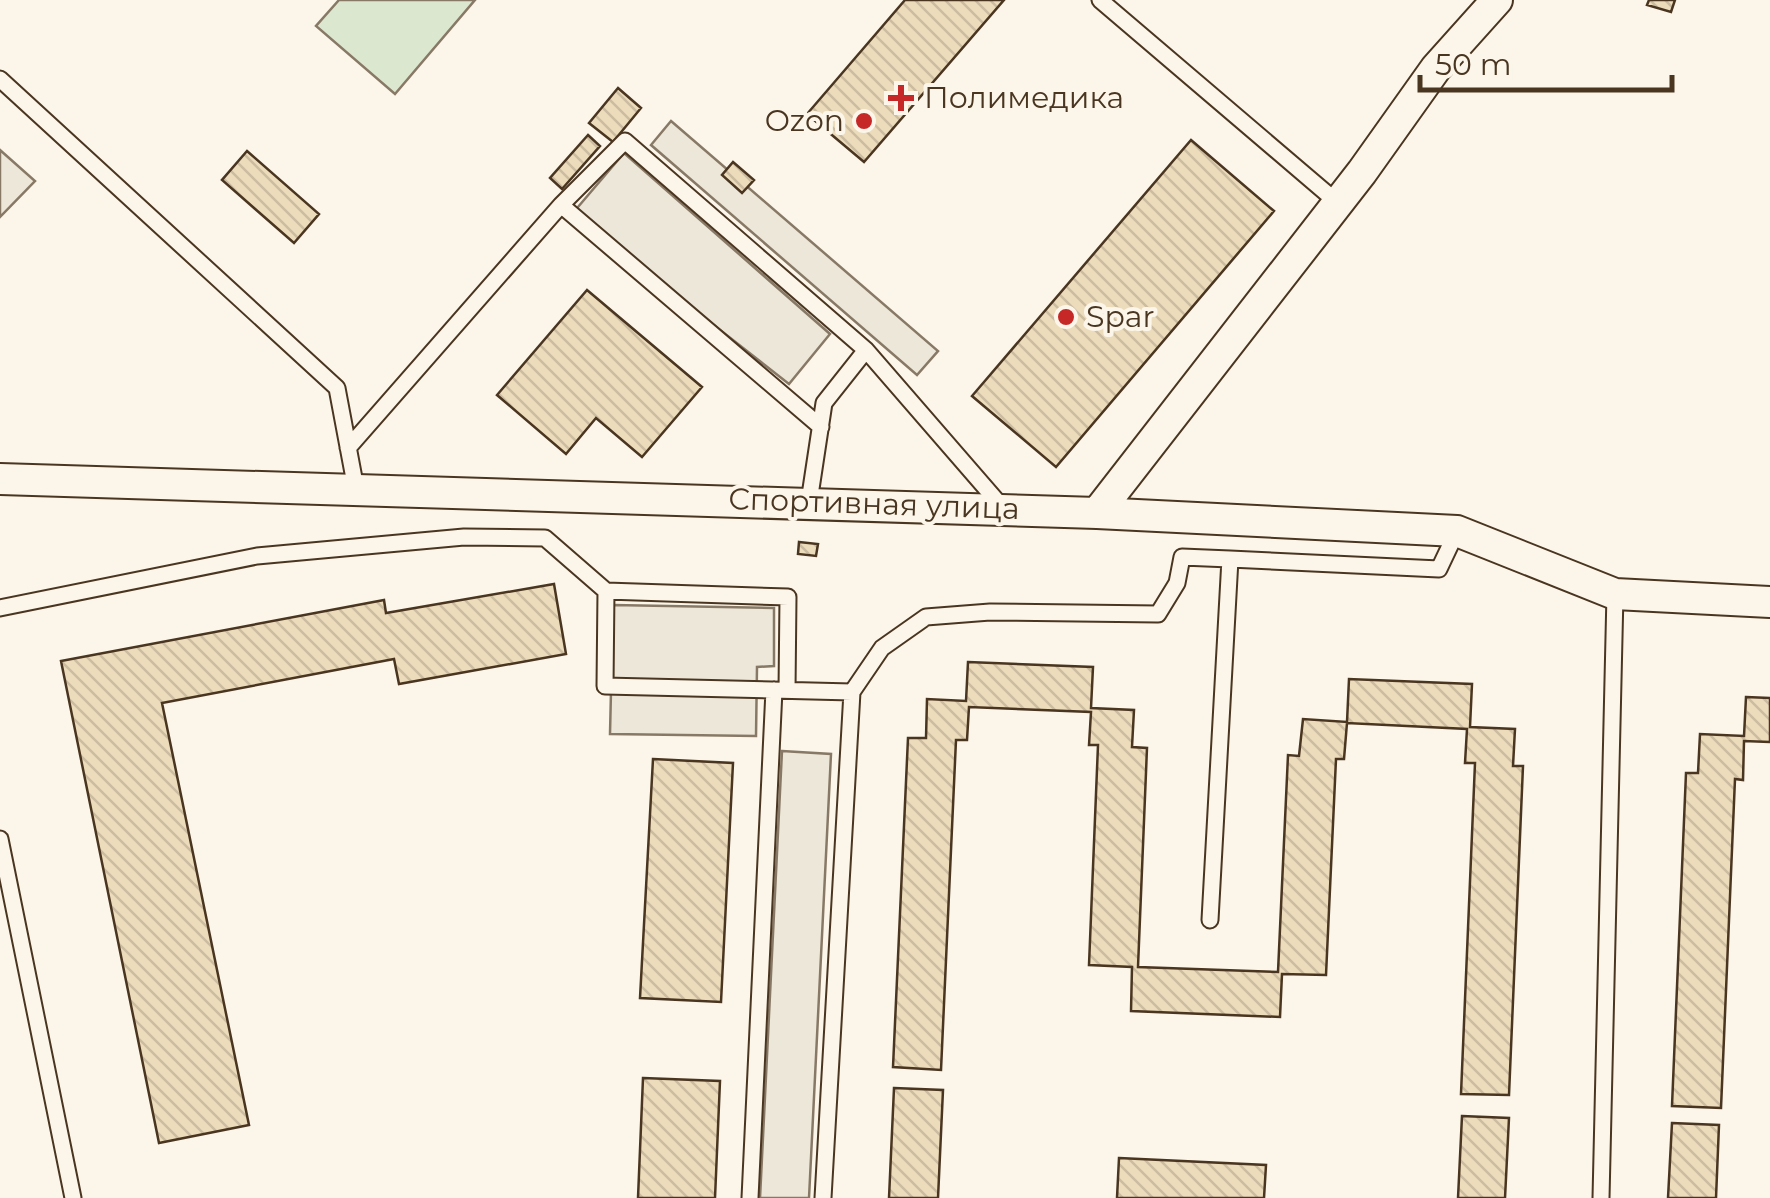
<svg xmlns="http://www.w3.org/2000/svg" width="1770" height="1198" font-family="Montserrat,sans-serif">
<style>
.grass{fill:#dce7d0;stroke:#887966;stroke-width:2.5}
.parking{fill:#ede7d9;stroke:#887966;stroke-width:2.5}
.building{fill:url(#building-back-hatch);stroke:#4a3520;stroke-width:2.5}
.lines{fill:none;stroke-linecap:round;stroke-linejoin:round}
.lane-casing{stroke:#4a3520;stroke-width:19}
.street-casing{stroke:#4a3520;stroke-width:34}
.lane{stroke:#fbf6e9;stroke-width:15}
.street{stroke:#fbf6e9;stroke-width:30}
.poi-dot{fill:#c62828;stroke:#fbf6e9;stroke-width:4}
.labels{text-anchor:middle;stroke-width:8;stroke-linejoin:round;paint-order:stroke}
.poi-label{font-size:30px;fill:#4a3520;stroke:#fbf6e9;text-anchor:start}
.street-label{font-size:30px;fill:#4a3520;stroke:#fbf6e9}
</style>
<defs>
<pattern id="building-back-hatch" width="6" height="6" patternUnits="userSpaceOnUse" patternTransform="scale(2.5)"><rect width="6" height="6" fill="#ecdcbc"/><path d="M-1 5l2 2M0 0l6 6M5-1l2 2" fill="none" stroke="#ccbda1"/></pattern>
</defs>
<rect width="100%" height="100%" fill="#fbf6e9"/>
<path class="grass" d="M339 0H475L395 94 316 26Z"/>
<path class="parking" d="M671 121 938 351 917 375 651 145Z
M0 150 35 181 0 217Z
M624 153 830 334 789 384 572 214Z
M613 605 774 608V666L757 667 756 736 610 734Z
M782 751 831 754 809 1198H760Z"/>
<path class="building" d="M905 0H1004L864 162 807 114Z
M1649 0H1675L1671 12 1647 5Z
M618 88 641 108 613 142 589 123Z
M588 135 600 146 562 189 550 178Z
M1191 140 1274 211 1056 467 972 396Z
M247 151 319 214 294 243 222 180Z
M733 162 754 180 742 193 722 175Z
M587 290 702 387 642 457 596 418 566 454 497 395Z
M799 542 818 544 816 556 798 554Z
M554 584 566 654 399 684 394 659 162 703 249 1125 159 1143 61 661 384 600 386 613Z
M968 662 1093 667 1091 708 1134 710 1132 747 1147 748 1138 967 1278 972 1288 755 1299 756 1303 719 1347 722 1349 679 1472 684 1470 727 1515 729 1513 766H1523L1509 1095 1461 1094 1475 763H1465L1467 729 1347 723 1344 759H1336L1326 975 1282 974 1280 1017 1131 1011 1132 967 1089 965 1098 745H1089L1091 712 969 707 967 740H956L941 1070 893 1067 908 738H926L927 699 966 701Z
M1746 697 1770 698V742L1744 741 1743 780 1735 779 1721 1108 1672 1106 1686 773H1698L1700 734 1744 736Z
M653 759 733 763 721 1002 640 998Z
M643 1078 720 1081 715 1198H638Z
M894 1088 943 1090 938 1198H889Z
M1462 1116 1509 1118 1505 1198H1458Z
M1672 1123 1719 1125 1716 1198H1668Z
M1119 1158 1266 1165 1264 1198H1117Z"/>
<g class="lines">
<g class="lane-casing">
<path id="lane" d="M1100 0 1338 203
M0 79 337 388 356 489
M561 205 625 141 866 350
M348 448 561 205 821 427
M809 502 824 403 866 350 1003 508
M0 608 257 556 464 537 545 538 606 591
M787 690 788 597 606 591 605 686 852 692 882 648 926 617 990 612 1158 614 1177 583 1182 557 1230 559
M0 839 73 1198
M1210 920 1230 559 1439 569 1457 531
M750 1198 774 690
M823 1198 852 692
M1601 1198 1615 594"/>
</g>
<g class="street-casing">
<path id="street" d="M0 479 1097 513 1362 172 1436 68 1497 0
M1097 513 1457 531 1615 594 1770 602"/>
</g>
<use href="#lane" class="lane"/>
<use href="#street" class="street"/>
</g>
<g class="poi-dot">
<path d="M896 83h10v10h10v10h-10v10h-10v-10h-10v-10h10z"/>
<circle cx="864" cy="121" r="10"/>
<circle cx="1066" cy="317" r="10"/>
</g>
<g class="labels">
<g class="poi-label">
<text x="924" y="108">Полимедика</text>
<text x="844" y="131" text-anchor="end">Ozon</text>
<text x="1086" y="327">Spar</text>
</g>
<g class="street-label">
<text transform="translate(874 504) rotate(2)" y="10">Спортивная улица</text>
</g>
</g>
<path d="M1420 75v15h252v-15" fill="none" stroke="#4a3520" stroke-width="5"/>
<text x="1435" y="75" font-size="30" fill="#4a3520" stroke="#fbf6e9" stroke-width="8" paint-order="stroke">50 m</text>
</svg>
